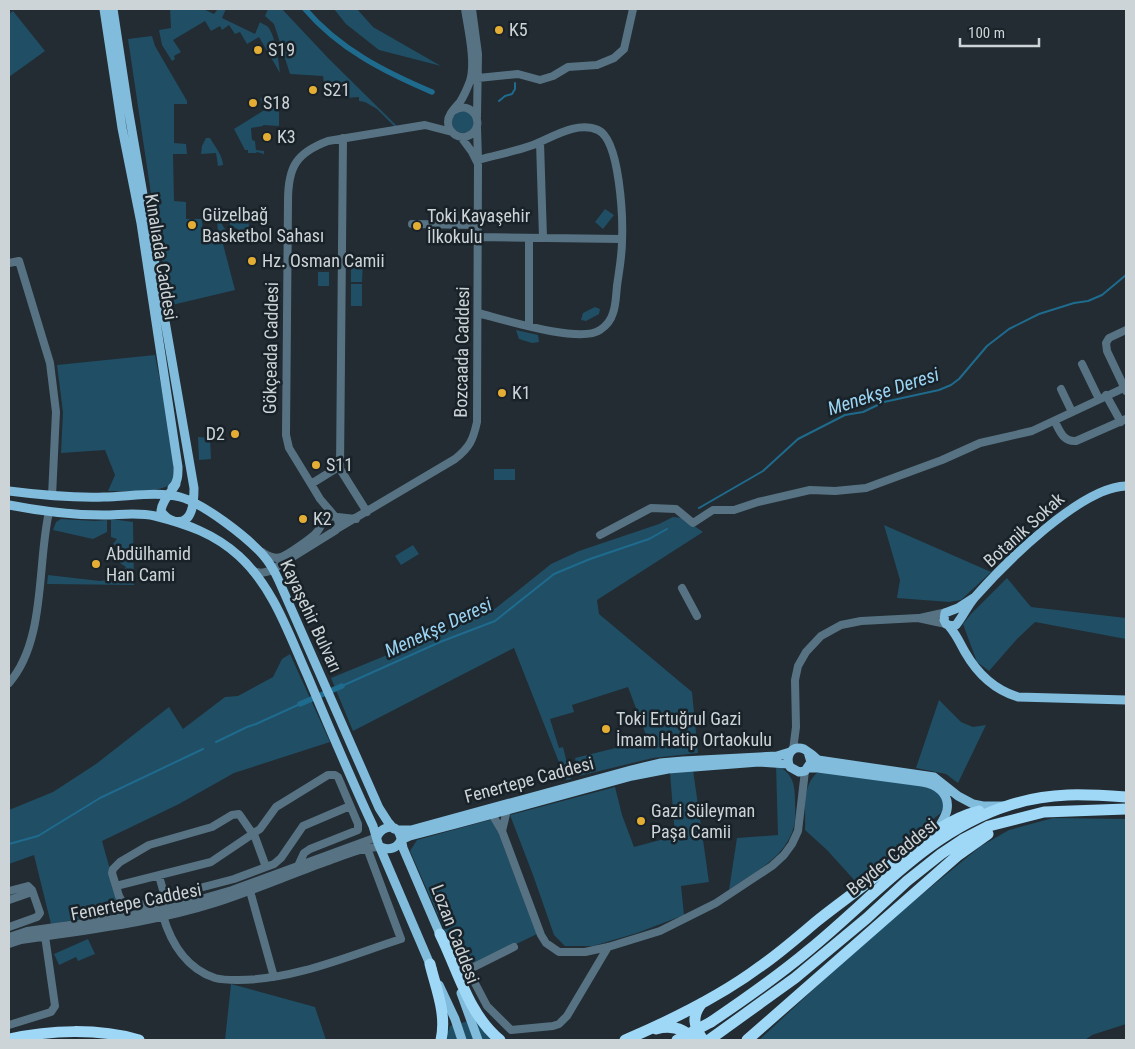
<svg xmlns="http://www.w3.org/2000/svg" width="1135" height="1049" font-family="'Roboto Condensed',sans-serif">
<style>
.green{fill:#204e65}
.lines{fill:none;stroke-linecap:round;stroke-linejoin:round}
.stream{stroke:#1f6b8e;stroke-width:2}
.canal{stroke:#1f6b8e;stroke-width:5.5}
.minor{stroke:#577383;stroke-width:8}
.major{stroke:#81bcdc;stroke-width:9}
.highway{stroke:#9fd7f6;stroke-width:11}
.highway-bridge{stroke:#9fd7f6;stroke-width:11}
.poi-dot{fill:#e4ae35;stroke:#182228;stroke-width:2}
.labels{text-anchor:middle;stroke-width:5;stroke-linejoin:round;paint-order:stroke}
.poi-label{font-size:18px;fill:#cdd4d7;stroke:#182228;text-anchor:start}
.street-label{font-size:18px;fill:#cdd4d7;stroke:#182228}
.water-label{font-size:19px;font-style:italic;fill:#9cd4f3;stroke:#182228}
</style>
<rect width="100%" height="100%" fill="#222c32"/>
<path class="green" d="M170 9H203L214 14 218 9H226L222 18 255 34 260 22C261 23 267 26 267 26 275 33 279 62 280 73L259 37 247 44 240 32 235 34 229 25 222 30 220 26 211 31 205 21 173 40 181 52 174 56 175 59 172 61 162 45 159 30 171 28Z
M268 9H282L329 59 397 126H394L377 109 365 102 359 101V97L345 98 344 84 324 83 323 76 290 74 274 24 265 16Z
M334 9H357L373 27 441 66 379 50 346 24Z
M13 11 45 51 9 77V14Z
M152 36 155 46 187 101V104H174V143L186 144 187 154H173L174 201 186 202V219H202L203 234H218L217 217H220C221 227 229 236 239 235V239L223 244 235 290 172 305 158 241 128 39Z
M263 97 269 104 279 108V126L263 125V126L251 128 252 140 255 141 256 150 264 151V154L257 152 256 153H248V150H245L234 129 266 109 260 99Z
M452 122a11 11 0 1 1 22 0a11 11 0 1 1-22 0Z
M206 138H210C214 145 223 156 223 165L218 166 216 153 201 154 202 146Z
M605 209 614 215 603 229 595 222Z
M248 217 249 226 246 229 239 230 230 225 229 218Z
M351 260H363L362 282H351Z
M318 272H329V286H318Z
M351 284H362V306H351Z
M595 307 600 309 599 314 586 321 581 320 583 313Z
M516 330 538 335 539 342 532 343 519 339Z
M155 355C158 373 181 473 171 483 162 494 122 491 108 491L115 475 105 450 61 453 63 412 57 365Z
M198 437 210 438 211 459 199 460Z
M494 469H515V480H494Z
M673 517 683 518 703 532 597 600 599 614 692 692 698 753 653 758 579 776 575 758 648 740 628 687 572 705 574 712 550 719 559 748 563 747 571 779 566 780 514 648 353 731 331 678 453 628 496 608 551 564 579 551 659 524Z
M61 519 95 521 107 520V532L93 539 53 530 56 522Z
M111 519 133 522 134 585 47 584 48 575 100 581 120 578 126 567 120 563 125 552 113 544 117 539 111 537Z
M884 525 991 572 961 600 949 602 897 598 900 580Z
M413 545 419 554 401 565 395 556Z
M1007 578 1031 607 1126 618V639L1035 622 1017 639 989 671 977 662 963 624 971 614Z
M290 654 330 742 234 773 179 804 102 841 122 912 51 924 34 855 9 864V810L53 792 96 764 169 707 183 729 225 697 238 696 273 677 282 659Z
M939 700 961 722 973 727 986 725 958 783 946 774 916 768Z
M776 765C791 772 795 782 795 799 795 807 796 818 794 826 786 858 754 872 729 890L737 838 778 835Z
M693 770 709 882 681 886 684 915 637 933 593 946H565L554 935 533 875 510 815 615 787 622 815 634 847 675 836 670 772Z
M818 772 929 787 937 789 945 803 942 812 856 882 827 850 805 830C806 810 801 786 818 772Z
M1053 818 1126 819V1024L1092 1035 1085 1040H759L871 936 981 846 1009 830Z
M493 819 537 934 462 970 410 851 417 840Z
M88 939 95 954 78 961 76 957 59 965 54 954Z
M231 984 315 1007 326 1040H225Z
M476 1019 495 1040H445L450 1026Z"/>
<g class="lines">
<path class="stream" d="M499 101 505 96 512 94 515 89V83
M699 508 763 471 798 439 845 415 863 412 884 402 939 390 951 385 959 379 987 346 1009 329 1039 314 1074 303 1088 301 1102 295 1126 275
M342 686 440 642 495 621 554 574 590 559 649 539 667 529
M216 742 247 727 256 724 300 704
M9 844 38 836 100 798 203 749"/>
<path class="canal" d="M305 9C339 49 385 72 432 92
M300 704 342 686"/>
<path class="minor" d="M472 9 478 54 477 117
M478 78 518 74 540 80 553 76 568 67 597 65 614 58 624 49 633 9
M453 111C472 98 487 125 470 135 460 141 448 133 448 122 448 114 455 108 460 102 464 96 467 89 470 81 476 62 468 29 465 9
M461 137 472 152 477 162
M343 138 340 469 367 512
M540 142 543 238
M412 224 478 225
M478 237 622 239
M529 238V325
M9 263 19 261 50 363 56 412 52 496
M478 313C502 319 580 344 600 330 606 326 611 320 613 313 616 305 616 295 617 286 619 271 622 256 622 241 623 218 620 140 598 130 576 120 550 139 530 146 513 152 495 155 478 160
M1082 364 1099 399
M1061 389 1072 412
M1126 391 1107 351 1106 343 1109 338 1126 330
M1106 395 1121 422
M1055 422C1060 431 1063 442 1076 441L1126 419
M311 484 340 466
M335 530 455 459C470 447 473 440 477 422L478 160 477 127
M600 535 651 508 676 509 693 523 713 510H734L758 502 810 490 835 491 866 488 942 460 980 443 1032 431 1126 387
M262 552C267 555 274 560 281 557 288 555 313 537 317 532 322 526 322 520 328 516L356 519
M253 571 261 573 270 571 336 530 339 525 338 520 320 499 311 484 289 448 286 435 288 201C288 167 296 153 328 141L425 125 452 132
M682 588 697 616
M920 618 947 612
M9 683C46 641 37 564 49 512
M793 750 796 727 795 680 798 666 806 652 821 636 841 625 861 621 918 618 946 624
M492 814 502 831 541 935 546 943 559 952H585L608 947 660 931 716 903 772 866 784 855 792 844 798 831 805 771
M502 831 507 810
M159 876 165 897 234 879 274 864 281 858 303 826 350 806
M116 886 211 862 260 829 276 807 328 775H335L338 777 358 824V830L310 849 304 853 298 866
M9 891 28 886 32 890 40 913 37 917 9 927
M250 891 274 977
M9 900 32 892
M156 910 141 904 124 905 119 896 112 873 113 869 120 862 149 845 212 827 232 815 239 814 255 837 266 867
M163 916C171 943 187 969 215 978 222 980 230 980 238 980 294 980 348 956 401 939L367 848
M9 937 27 931 113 919 177 906 232 890 377 837
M9 944 21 940C86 930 152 923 215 903 252 891 287 876 323 863 341 857 361 847 381 847
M514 947 468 970 487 1006 511 1030 553 1026 559 1024 567 1016 608 947
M9 1025 51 1012 55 1006 45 936"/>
<path class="major" d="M104 9 122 128 141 223 178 467C178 476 178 482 172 488
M113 9 128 108 194 488C194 501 193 526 174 521 168 519 164 516 161 511 162 500 171 493 176 484
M9 491C40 495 72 498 104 497 126 497 158 491 180 497 203 503 247 537 263 555 270 563 275 572 279 581L379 808 388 822 394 829
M9 505C40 511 71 515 103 515 120 515 138 512 155 516 187 524 215 534 239 556 274 588 289 635 308 677 329 727 350 777 373 826L378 843 432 969
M975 597 958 608 945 613 944 620 946 624 951 626 956 625C963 616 968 605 975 597 1005 563 1081 487 1126 486
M949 626C956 634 960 643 965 652 977 673 995 690 1018 697L1126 700
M808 752 811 762 805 771 799 772 790 767C785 757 791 744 804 749 809 752 814 756 818 760L934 777 958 796 973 804 983 806H1003
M808 768H818L922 782C936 784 950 793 947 810 946 816 941 823 938 829
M397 830H411L631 770 660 763 683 761 777 756 790 752
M377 837C380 829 391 823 398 831 401 835 402 843 403 848L442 939
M401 840 410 836 456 824 632 776 668 769 759 762 788 764
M381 847C390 851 397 848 401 840
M439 985 455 1019 462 1040
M461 993 478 1040"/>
<path class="highway" d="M440 934C458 970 468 1014 500 1040
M430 964C436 989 447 1014 441 1040
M702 1003C691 1016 694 1027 703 1040
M711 1022C745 999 778 976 809 950 873 898 929 830 1010 805 1050 792 1085 794 1126 797
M656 1029C671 1025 684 1028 694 1040
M9 1039C50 1030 98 1028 139 1040
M625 1040C672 1020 721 996 761 966 781 952 799 936 817 921 842 901 868 883 893 863 919 843 946 819 979 811
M709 1040 795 978 867 918 907 881 941 854 962 840 989 826 1044 812 1126 809
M747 1040 957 856 988 834"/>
<path class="highway-bridge" d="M677 1040 711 1022"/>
</g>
<g class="poi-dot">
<circle cx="499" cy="30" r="5"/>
<circle cx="258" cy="50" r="5"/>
<circle cx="313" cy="90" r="5"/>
<circle cx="253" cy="103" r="5"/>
<circle cx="267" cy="137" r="5"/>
<circle cx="192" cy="225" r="5"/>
<circle cx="417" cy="226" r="5"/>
<circle cx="252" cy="261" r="5"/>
<circle cx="502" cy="393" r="5"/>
<circle cx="235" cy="434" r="5"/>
<circle cx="316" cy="465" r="5"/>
<circle cx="303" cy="519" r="5"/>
<circle cx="96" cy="564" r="5"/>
<circle cx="606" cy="729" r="5"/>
<circle cx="641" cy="821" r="5"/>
</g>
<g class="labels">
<g class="poi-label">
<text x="509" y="36">K5</text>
<text x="268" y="56">S19</text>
<text x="323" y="96">S21</text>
<text x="263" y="109">S18</text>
<text x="277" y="143">K3</text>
<text x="202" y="221">Güzelbağ<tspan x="202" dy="21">Basketbol Sahası</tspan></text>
<text x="427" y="222">Toki Kayaşehir<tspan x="427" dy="21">İlkokulu</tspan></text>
<text x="262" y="267">Hz. Osman Camii</text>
<text x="512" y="399">K1</text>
<text x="225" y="440" text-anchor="end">D2</text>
<text x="326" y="471">S11</text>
<text x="313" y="525">K2</text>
<text x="106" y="560">Abdülhamid<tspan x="106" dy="21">Han Cami</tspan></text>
<text x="616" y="725">Toki Ertuğrul Gazi<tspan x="616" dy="21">İmam Hatip Ortaokulu</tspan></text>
<text x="651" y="817">Gazi Süleyman<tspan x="651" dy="21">Paşa Camii</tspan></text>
</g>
<g class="street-label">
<text transform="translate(161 257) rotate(81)" y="6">Kınalıada Caddesi</text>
<text transform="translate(271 348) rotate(-89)" y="6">Gökçeada Caddesi</text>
<text transform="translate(462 352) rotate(-89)" y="6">Bozcaada Caddesi</text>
<text transform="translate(1024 530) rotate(-42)" y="6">Botanik Sokak</text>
<text transform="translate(311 616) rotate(65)" y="6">Kayaşehir Bulvarı</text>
<text transform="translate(529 780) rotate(-15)" y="6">Fenertepe Caddesi</text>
<text transform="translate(892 857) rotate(-39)" y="6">Beyder Caddesi</text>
<text transform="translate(136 902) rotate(-11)" y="6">Fenertepe Caddesi</text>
<text transform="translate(455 934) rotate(69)" y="6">Lozan Caddesi</text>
</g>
<g class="water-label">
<text transform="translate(883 391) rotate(-18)" y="7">Menekşe Deresi</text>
<text transform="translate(438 627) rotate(-25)" y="7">Menekşe Deresi</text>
</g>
</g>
<rect width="1135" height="1049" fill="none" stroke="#cdd4d7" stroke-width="20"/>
<path d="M960 38v8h79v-8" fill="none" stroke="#cdd4d7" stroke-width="2.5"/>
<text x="968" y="38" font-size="15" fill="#cdd4d7" stroke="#182228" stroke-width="4" paint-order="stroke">100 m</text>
</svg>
